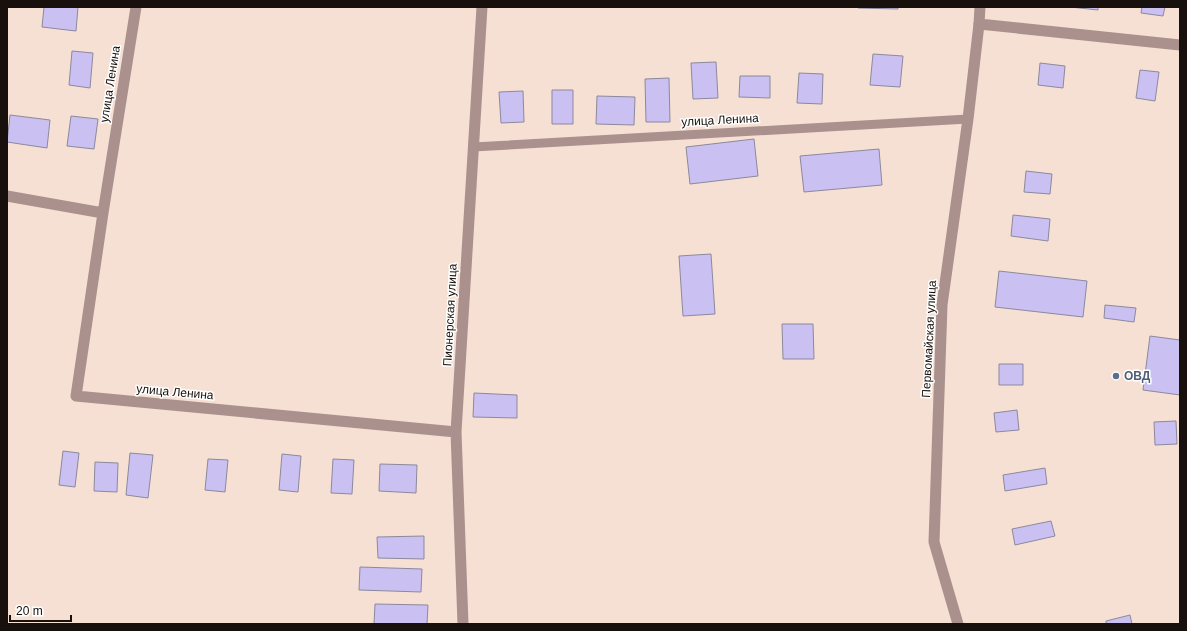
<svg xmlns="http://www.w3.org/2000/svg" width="1187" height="631" font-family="Arial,sans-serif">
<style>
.building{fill:#cac0f2;stroke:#8c899c}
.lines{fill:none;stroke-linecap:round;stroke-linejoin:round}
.service{stroke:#aa918d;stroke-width:9}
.minor{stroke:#aa918d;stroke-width:11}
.tertiary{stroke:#aa918d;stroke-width:11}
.service-dot{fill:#5c6f8a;stroke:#fff;stroke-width:1.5}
.labels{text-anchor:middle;stroke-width:3;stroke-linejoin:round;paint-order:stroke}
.street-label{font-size:12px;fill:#17100c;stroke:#fff}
.service-label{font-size:12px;font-weight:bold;fill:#4e5e75;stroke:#fff;text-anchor:start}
</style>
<rect width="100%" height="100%" fill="#f6e0d3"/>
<path class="building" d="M44 7H78L76 31 42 27Z
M858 7H898V9L858 8Z
M1070 7H1098V10Z
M1142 7H1165L1163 16 1141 13Z
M72 51 93 53 90 88 69 85Z
M873 54 903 56 900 87 870 85Z
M716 62 718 98 693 99 691 63Z
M1040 63 1065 66 1063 88 1038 85Z
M1140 70 1159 72 1155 101 1136 98Z
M799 73 823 74 822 104 797 103Z
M740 76H770V98L739 97Z
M669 78 670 122H646L645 79Z
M552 90H573V124H552Z
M523 91 524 122 501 123 499 92Z
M597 96 635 97 634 125 596 124Z
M10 115 50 120 47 148 7 142Z
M71 116 98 119 94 149 67 146Z
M754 139 758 176 690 184 686 147Z
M879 149 882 185 804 192 800 156Z
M1026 171 1052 174 1050 194 1024 192Z
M1013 215 1050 219 1048 241 1011 236Z
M711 254 715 314 683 316 679 256Z
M999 271 1087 281 1083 317 995 307Z
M1105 305 1136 308 1134 322 1104 318Z
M782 324H813L814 359H783Z
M1150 336 1180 340V395L1143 390Z
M999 364H1023V385H999Z
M474 393 517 395V418L473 417Z
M1017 410 1019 430 996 432 994 413Z
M1176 421 1177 444 1155 445 1154 422Z
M63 451 79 453 75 487 59 485Z
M130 453 153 455 148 498 126 495Z
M282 454 301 456 298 492 279 490Z
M208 459 228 460 225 492 205 490Z
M333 459 354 460 352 494 331 493Z
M95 462 118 463 117 492 94 491Z
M380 464 417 465 416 493 379 491Z
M1045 468 1047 484 1005 491 1003 475Z
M1051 521 1055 536 1015 545 1012 529Z
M424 536V559L378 558 377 537Z
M360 567 422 569 421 592 359 590Z
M375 604 428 605 427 624H374Z
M1130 615 1132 624H1106V621Z"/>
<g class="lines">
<path class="service" d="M473 147 968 119"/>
<path class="minor" d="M136 7 103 213 76 396 456 432
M7 196 103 213
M463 624 456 432 482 7
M958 624 934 542 942 305 968 119 979 24"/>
<path class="tertiary" d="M980 7 979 24 1180 45"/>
</g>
<circle class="service-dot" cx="1116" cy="376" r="4"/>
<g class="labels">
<g class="street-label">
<text transform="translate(110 84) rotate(-81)" y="4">улица Ленина</text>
<text transform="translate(720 120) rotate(-3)" y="4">улица Ленина</text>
<text transform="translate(450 315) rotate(-87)" y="4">Пионерская улица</text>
<text transform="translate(929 339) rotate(-87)" y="4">Первомайская улица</text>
<text transform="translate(175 392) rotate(5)" y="4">улица Ленина</text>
</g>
<g class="service-label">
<text x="1124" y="380">ОВД</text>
</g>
</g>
<rect width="1187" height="631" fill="none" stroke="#17100c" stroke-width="16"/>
<path d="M10 615v6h61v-6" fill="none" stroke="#17100c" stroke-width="2"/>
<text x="16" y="615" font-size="12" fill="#17100c" stroke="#ffffff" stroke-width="3" paint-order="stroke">20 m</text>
</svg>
